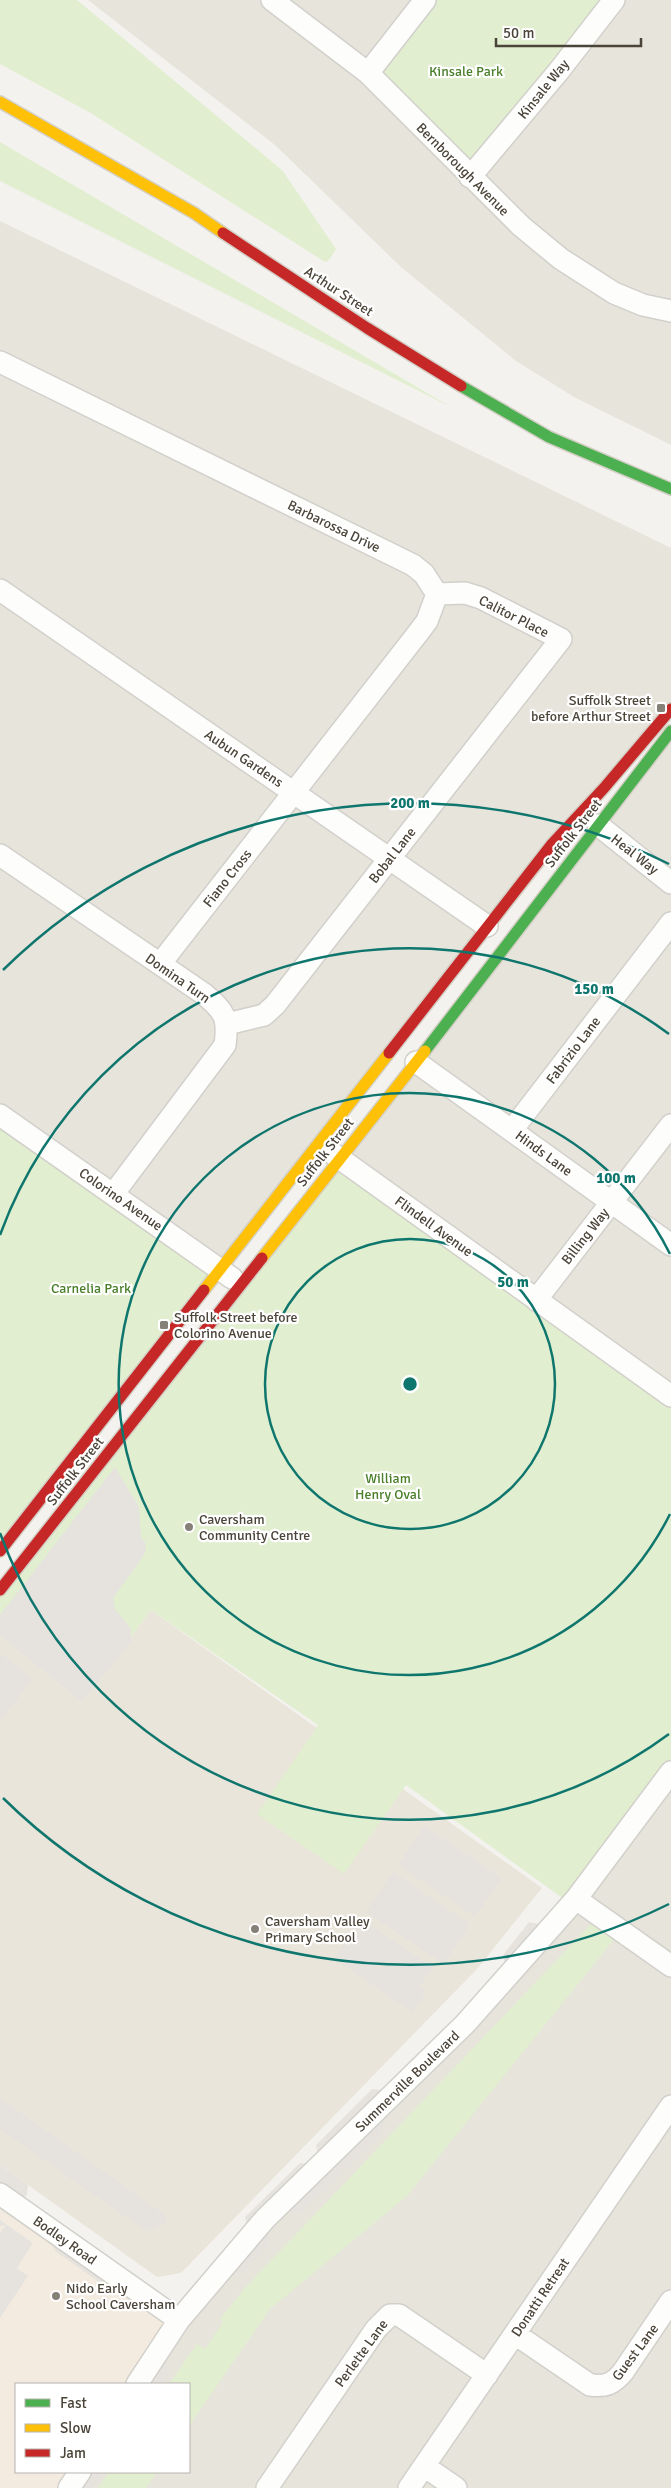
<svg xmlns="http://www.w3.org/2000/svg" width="671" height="2488" font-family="Signika,sans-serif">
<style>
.residential{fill:#e7e4dc}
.commercial{fill:#f3ebdf}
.education{fill:#eae5da}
.green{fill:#e1eecf}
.parking{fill:#e6e3df}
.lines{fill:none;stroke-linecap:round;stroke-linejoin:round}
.street-casing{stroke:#d2d0cb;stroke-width:24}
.fast-casing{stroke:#d3cfc5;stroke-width:14}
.slow-casing{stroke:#d3cfc5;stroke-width:14}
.jam-casing{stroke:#d3cfc5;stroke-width:14}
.street{stroke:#fdfdfc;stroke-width:21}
.fast{stroke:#4caf50;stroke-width:11}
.slow{stroke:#ffc107;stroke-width:11}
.jam{stroke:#c62828;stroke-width:11}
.ring{fill:none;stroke:#0f766e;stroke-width:2.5}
.poi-dot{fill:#868178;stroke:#fff;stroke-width:2}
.labels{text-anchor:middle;stroke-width:4.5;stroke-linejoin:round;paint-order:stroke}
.park-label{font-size:14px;fill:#4a7f2a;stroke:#fff}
.street-label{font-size:14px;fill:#4b4439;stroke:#fff}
.poi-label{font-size:14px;fill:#4b4439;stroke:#fff;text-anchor:start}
.centre{fill:#0f766e;stroke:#fff;stroke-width:2.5}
.ring-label{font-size:15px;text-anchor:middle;font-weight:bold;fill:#0f766e;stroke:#fff;stroke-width:4.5;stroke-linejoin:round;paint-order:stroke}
</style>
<rect width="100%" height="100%" fill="#f4f2ee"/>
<path class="residential" d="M88 0H671V445L574 397 516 361 402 268 275 145Z
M0 221 671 548V709L220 1270 0 1115Z
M671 731V1396L339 1158Z
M671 1772V2488H69L80 2472H189V2384H137L179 2320 465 2024Z"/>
<path class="commercial" d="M0 2194 179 2320 137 2384H16V2472H80L69 2488H0Z"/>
<path class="education" d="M151 1610 542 1888 477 1969 181 2273 157 2277 0 2165V1636L82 1702Z"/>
<path class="green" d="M0 0H77L282 170 336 249 329 260 325 262 89 112 0 64Z
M425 0H614L470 177 368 73Z
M0 142 451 407 0 181Z
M0 1115 220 1270 0 1551Z
M339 1158 671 1396V1772L576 1899 561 1897 406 1785 344 1874 257 1814 318 1725 151 1610 82 1702 0 1636V1590Z
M591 1924 600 1927 616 1937 407 2196 270 2309 189 2426V2384H169L197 2344 205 2349 223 2322 220 2319 244 2289Z
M109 2472H157L146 2488H98Z"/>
<path class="parking" d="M115 1467 139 1507 141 1537 145 1542 146 1548 144 1555 113 1598 115 1609 131 1629V1642L82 1702 0 1636V1615Z
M0 1653 33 1679 0 1721Z
M424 1826 502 1878 475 1917 398 1865Z
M393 1872 470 1924 444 1964 366 1912Z
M361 1919 433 1967 420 1986 427 1991 413 2012 334 1959Z
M529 1922 549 1926 507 1972 503 1955Z
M372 2089 383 2090 318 2155 316 2145Z
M0 2098 164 2214 168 2221 147 2232 0 2129Z
M377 2116 384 2123 383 2132 301 2213 293 2212 287 2205Z
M300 2163 309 2164 247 2225 245 2217Z
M0 2165 28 2185 27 2194 20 2204 0 2190Z
M0 2220 33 2243 17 2268 28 2276 0 2318V2233L6 2225 0 2226Z
M263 2228 270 2235V2244L242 2273H235L228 2267Z
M52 2243 126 2293 116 2294 55 2251Z
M158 2358 167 2364 170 2372 162 2384H141Z
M83 2472H103L91 2488H72Z"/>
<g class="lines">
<g class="street-casing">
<path id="street" d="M272 0 368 73 521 226 561 259 614 293 643 305 671 311
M368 73 425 0
M470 177 558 72 614 0
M0 362 413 565 424 574 437 594 427 621 418 633 160 964
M0 590 487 926
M598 825 671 883
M0 855 204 994C224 1011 229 1017 225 1045L114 1193
M227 1024 264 1015 275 1005 561 639 481 598 465 593 437 594
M416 1062 671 1245
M0 1115 232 1278
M512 1130 671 923
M328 1150 671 1396
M536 1300 671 1125
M576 1899 671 1966
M0 2194 179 2320
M515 2334 590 2385C606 2387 613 2384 623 2372L671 2301
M137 2384 179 2320 265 2219 465 2024 576 1899 671 1772
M424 2466 456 2488
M69 2488 80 2472
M267 2488 376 2329 390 2315H399L487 2375
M409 2488 671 2106"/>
</g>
<g class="fast-casing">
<path id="fast" d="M461 386 549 437 671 489
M425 1051 671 731"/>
</g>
<g class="slow-casing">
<path id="slow" d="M0 102 194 213 223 233
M262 1258 425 1051
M204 1290 389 1053"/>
</g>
<g class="jam-casing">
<path id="jam" d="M223 233 367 328 461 386
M389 1053 552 844 604 788 671 709
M0 1551 204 1290
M0 1590 262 1258"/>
</g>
<use href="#street" class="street"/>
<use href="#fast" class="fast"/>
<use href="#slow" class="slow"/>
<use href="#jam" class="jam"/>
</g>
<g class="ring">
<circle cx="410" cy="1384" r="145"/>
<path d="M670 1514A291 291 0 1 1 670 1254"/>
<path d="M669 1734A436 436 0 0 1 0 1533M0 1235A436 436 0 0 1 669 1034"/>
<path d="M669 1904A581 581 0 0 1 3 1798M3 970A581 581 0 0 1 669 864"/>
</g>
<g class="poi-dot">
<rect x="656" y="703" width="10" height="10" rx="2.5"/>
<rect x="159" y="1320" width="10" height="10" rx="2.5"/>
<circle cx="189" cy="1527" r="5"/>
<circle cx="255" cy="1929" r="5"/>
<circle cx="56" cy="2296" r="5"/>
</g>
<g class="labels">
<g class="park-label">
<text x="466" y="76">Kinsale Park</text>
<text x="91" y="1293">Carnelia Park</text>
<text x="388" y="1483">William<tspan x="388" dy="16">Henry Oval</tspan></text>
</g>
<g class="street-label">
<text transform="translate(543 89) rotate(-51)" y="5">Kinsale Way</text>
<text transform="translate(463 169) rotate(45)" y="5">Bernborough Avenue</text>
<text transform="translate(339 291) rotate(33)" y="5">Arthur Street</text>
<text transform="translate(334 526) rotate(26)" y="5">Barbarossa Drive</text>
<text transform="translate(514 616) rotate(27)" y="5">Calitor Place</text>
<text transform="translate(244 758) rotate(34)" y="5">Aubun Gardens</text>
<text transform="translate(573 833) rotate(-52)" y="5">Suffolk Street</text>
<text transform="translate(635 854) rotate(38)" y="5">Heal Way</text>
<text transform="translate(392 855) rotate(-52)" y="5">Bobal Lane</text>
<text transform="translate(227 878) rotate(-52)" y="5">Fiano Cross</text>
<text transform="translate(178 978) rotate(35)" y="5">Domina Turn</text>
<text transform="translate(573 1050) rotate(-53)" y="5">Fabrizio Lane</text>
<text transform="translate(325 1152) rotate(-52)" y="5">Suffolk Street</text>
<text transform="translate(544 1153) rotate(36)" y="5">Hinds Lane</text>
<text transform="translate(121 1199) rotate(35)" y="5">Colorino Avenue</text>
<text transform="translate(434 1226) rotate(36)" y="5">Flindell Avenue</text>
<text transform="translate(585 1236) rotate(-52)" y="5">Billing Way</text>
<text transform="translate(75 1471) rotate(-52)" y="5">Suffolk Street</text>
<text transform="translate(407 2081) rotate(-44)" y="5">Summerville Boulevard</text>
<text transform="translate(65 2240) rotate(35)" y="5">Bodley Road</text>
<text transform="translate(540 2297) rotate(-56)" y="5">Donatti Retreat</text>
<text transform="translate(635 2352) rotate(-53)" y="5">Guest Lane</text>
<text transform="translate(361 2353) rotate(-54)" y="5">Perlette Lane</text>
</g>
<g class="poi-label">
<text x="651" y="705" text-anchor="end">Suffolk Street<tspan x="651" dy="16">before Arthur Street</tspan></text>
<text x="174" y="1322">Suffolk Street before<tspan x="174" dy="16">Colorino Avenue</tspan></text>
<text x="199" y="1524">Caversham<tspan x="199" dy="16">Community Centre</tspan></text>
<text x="265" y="1926">Caversham Valley<tspan x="265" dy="16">Primary School</tspan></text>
<text x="66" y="2293">Nido Early<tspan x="66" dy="16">School Caversham</tspan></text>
</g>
</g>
<circle cx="410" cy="1384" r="8" class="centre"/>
<g class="ring-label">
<text x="410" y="808">200 m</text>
<text x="594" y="994">150 m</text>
<text x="616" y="1183">100 m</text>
<text x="513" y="1287">50 m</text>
</g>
<rect x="15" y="2383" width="175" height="90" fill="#ffffff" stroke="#b7b4b0"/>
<rect x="25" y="2399" width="25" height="8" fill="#4caf50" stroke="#b7b4b0"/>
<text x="60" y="2408" font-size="15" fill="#4b4439">Fast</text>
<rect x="25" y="2424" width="25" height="8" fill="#ffc107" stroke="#b7b4b0"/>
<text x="60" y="2433" font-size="15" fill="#4b4439">Slow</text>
<rect x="25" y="2449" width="25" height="8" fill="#c62828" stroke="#b7b4b0"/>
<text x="60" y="2458" font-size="15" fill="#4b4439">Jam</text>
<path d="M496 38v8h145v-8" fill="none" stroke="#4b4439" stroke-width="2.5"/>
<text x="503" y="38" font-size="15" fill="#4b4439" stroke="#ffffff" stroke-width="4" paint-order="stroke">50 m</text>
</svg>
